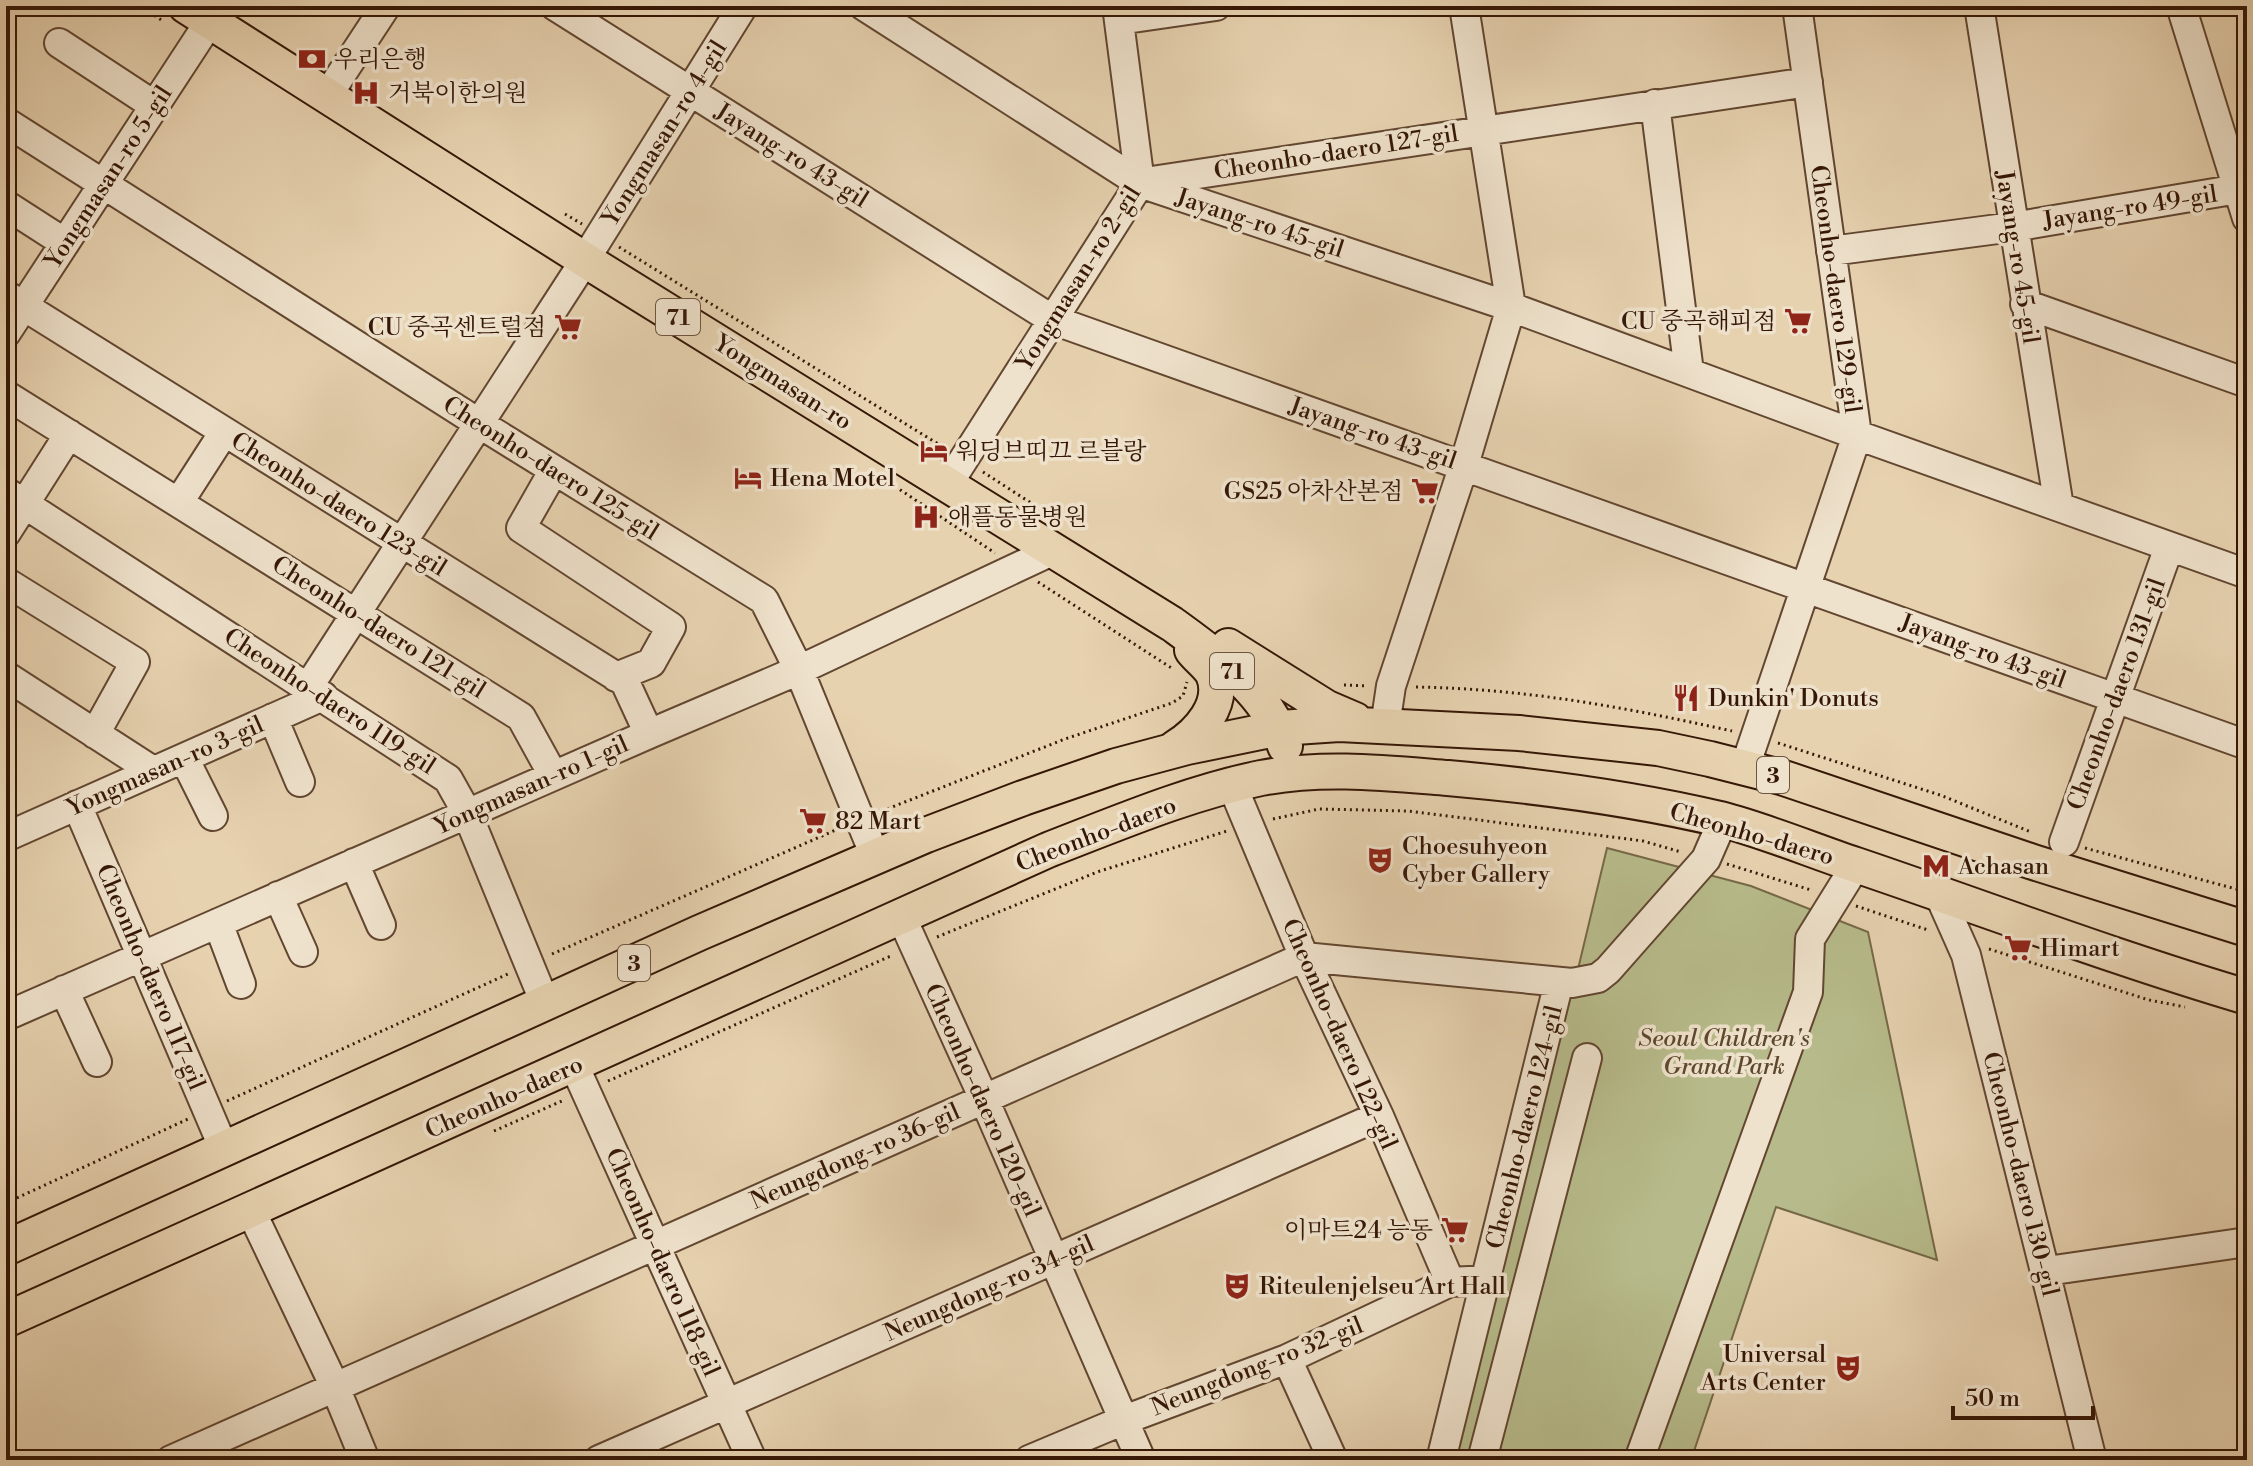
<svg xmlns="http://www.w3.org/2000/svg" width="2253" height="1466" font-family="'Libre Bodoni','Noto Serif KR',serif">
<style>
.green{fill:#b7bb8b;stroke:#766948;stroke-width:2}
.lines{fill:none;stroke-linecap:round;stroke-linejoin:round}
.minor-casing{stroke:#624630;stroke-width:32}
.major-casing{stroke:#351706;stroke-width:38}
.path{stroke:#351706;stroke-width:3;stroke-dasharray:2 4;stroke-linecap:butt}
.minor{stroke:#efe2cc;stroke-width:28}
.major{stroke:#e7d2b0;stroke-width:34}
.labels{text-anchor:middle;stroke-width:7;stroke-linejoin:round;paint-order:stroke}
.shield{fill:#efe2cc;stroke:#6d5441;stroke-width:2}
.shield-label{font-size:22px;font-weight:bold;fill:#351706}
.poi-label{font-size:24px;fill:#351706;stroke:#efe2cc;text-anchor:start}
.street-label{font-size:24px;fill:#351706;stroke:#efe2cc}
.park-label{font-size:24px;font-style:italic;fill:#5c482e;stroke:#efe2cc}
</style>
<rect width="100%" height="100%" fill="#e7d2b0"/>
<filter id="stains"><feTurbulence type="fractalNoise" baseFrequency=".0025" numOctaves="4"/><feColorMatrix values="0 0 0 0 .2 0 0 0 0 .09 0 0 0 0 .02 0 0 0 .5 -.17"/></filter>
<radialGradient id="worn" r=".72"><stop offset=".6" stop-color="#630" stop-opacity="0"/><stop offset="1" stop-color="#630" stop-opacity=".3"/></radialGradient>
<path class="green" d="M1607 848 1751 886 1868 932 1937 1260 1776 1207 1691 1460H1447L1564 989 1573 990Z"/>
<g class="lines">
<g class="minor-casing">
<path id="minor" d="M555 6 1053 320 2247 745
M864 6 1140 183 1511 307 1857 435 2247 574
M1979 6 2059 507
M2181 6 2247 218
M1119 20 1216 6
M59 43 155 106
M327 96 386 6
M1655 104 1689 372
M6 122 480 424 764 600 799 670 875 856
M1145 182 1808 82
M6 205 65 243
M1831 251 2013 227 2238 189
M6 295 625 682 649 734
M2025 304 2247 383
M6 333 210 21
M6 395 521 717 553 775
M554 470 521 528 671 627 651 663 616 677
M948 484 1140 183 1117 6
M6 492 448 779 467 813 545 1003
M179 502 224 432
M6 533 69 434
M6 582 135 662 95 734
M6 676 153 771
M309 686 576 274 743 6
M273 718 300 782
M1385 726 1391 686 1464 465 1511 307 1464 6
M184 758 213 816
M1745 767 1857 435 1797 6
M1232 785 1304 957 1379 1116 1450 1282
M77 805 224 1149
M6 837 323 696
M2064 842 2169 547
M354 863 381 925
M1938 892 1966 955 2092 1460
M278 896 303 952
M901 916 984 1099 1141 1460
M218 923 241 984
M64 990 97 1062
M6 1016 649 734 799 670 1054 550
M574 1065 752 1460
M251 1211 335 1387 365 1460
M2047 1271 2247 1242
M1287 1359 1333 1460
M171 1460 1304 957 1572 983 1598 978 1608 970 1706 859 1723 820
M599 1460 1379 1116
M1029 1460 1124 1420 1287 1359 1450 1282 1487 1280
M1441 1460 1559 982
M1482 1460 1587 1058
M1639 1460 1808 992 1810 939 1856 865"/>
</g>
<g class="major-casing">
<path id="major" d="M186 6 585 260 1172 624C1216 656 1268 692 1285 746
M1228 646 1327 708 1355 720
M1175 748C1198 734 1226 704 1213 674 1209 666 1198 658 1192 650
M6 1248 699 933 926 835 1023 798 1116 766 1187 747 1280 728 1339 724 1519 733 1658 748 1710 759 1781 777 2033 862 2247 929
M6 1320 1048 850C1118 823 1188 793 1261 778 1323 766 1386 773 1448 778 1539 786 1631 798 1720 819 1766 831 1811 850 1856 865 1986 909 2115 958 2247 997"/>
</g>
<path class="path" d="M139 6 163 21
M565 214 582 224
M619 247 943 447
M983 472 1031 503
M875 473 995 553
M1038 582 1173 669
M1344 685 1368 686
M1416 687C1528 689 1623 707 1732 731
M1778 743 1940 795 2031 832
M882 811 1065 739 1172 703 1183 696 1187 682
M1273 819 1319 809 1408 811 1643 841 1681 852
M2085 848 2247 892
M1727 864 1811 890
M1856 906 1928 930
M937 937 1097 872 1227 831
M1989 949 2149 1000 2185 1007
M552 954 838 829
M608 1081 893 955
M227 1101 508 974
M494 1131 564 1100
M6 1203 188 1119"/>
<use href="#minor" class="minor"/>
<use href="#major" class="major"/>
</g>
<defs>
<g id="bank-bare" transform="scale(2.16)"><path d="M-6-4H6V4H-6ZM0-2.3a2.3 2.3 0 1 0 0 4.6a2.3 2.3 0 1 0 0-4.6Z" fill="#8f2418" stroke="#efe2cc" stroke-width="2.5" paint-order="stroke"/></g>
<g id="hospital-bare" transform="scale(2.16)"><path d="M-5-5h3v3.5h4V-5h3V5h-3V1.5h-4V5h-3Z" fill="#8f2418" stroke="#efe2cc" stroke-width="2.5" paint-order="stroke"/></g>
<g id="supermarket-bare" transform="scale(2.16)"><path d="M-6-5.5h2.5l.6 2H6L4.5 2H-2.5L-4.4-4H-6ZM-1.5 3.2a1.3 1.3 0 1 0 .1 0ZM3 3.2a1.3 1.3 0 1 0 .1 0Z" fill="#8f2418" stroke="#efe2cc" stroke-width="2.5" paint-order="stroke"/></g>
<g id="hotel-bare" transform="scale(2.16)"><path d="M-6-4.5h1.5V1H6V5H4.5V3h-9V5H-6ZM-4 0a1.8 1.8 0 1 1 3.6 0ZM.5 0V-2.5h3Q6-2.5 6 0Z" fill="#8f2418" stroke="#efe2cc" stroke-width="2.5" paint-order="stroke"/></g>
<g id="restaurant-bare" transform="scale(2.16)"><path d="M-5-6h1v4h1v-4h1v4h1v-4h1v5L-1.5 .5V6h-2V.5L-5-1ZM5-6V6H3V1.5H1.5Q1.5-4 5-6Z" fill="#8f2418" stroke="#efe2cc" stroke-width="2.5" paint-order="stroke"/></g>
<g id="theatre-bare" transform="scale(2.16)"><path d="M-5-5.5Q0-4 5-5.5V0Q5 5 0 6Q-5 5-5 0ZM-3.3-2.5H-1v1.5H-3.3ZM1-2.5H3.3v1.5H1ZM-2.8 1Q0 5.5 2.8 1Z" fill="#8f2418" stroke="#efe2cc" stroke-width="2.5" paint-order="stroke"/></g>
<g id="metro-bare" transform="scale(2.16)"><path d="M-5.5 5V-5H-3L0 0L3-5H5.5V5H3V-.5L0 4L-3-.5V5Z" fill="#8f2418" stroke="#efe2cc" stroke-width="2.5" paint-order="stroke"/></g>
</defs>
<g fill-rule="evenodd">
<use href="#bank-bare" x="312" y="59"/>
<use href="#hospital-bare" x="366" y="93"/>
<use href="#supermarket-bare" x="1798" y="321"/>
<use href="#supermarket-bare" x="568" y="327"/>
<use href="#hotel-bare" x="934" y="451"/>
<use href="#hotel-bare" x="748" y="478"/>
<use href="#supermarket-bare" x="1425" y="491"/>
<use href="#hospital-bare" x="926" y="517"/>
<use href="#restaurant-bare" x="1686" y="698"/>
<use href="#supermarket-bare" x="813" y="821"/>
<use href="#theatre-bare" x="1380" y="860"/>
<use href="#metro-bare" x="1936" y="866"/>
<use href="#supermarket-bare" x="2018" y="948"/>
<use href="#supermarket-bare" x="1455" y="1230"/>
<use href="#theatre-bare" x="1237" y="1286"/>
<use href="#theatre-bare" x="1848" y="1368"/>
</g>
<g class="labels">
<g class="shield">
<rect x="656" y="299" width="44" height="36" rx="6"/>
<rect x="1210" y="653" width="44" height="36" rx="6"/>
<rect x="1757" y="757" width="32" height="36" rx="6"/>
<rect x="618" y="945" width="32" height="36" rx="6"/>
</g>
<g class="shield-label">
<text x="678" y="325">71</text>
<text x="1232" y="679">71</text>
<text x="1773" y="783">3</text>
<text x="634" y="971">3</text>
</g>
<g class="poi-label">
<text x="334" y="67">우리은행</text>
<text x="388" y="101">거북이한의원</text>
<text x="1776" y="329" text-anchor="end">CU 중곡해피점</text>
<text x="546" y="335" text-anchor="end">CU 중곡센트럴점</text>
<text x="956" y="459">워딩브띠끄 르블랑</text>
<text x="770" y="486">Hena Motel</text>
<text x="1403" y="499" text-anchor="end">GS25 아차산본점</text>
<text x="948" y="525">애플동물병원</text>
<text x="1708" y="706">Dunkin' Donuts</text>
<text x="835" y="829">82 Mart</text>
<text x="1402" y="854">Choesuhyeon<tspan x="1402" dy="28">Cyber Gallery</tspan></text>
<text x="1958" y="874">Achasan</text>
<text x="2040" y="956">Himart</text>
<text x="1433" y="1238" text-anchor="end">이마트24 능동</text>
<text x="1259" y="1294">Riteulenjelseu Art Hall</text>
<text x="1826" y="1362" text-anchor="end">Universal<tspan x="1826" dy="28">Arts Center</tspan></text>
</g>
<g class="street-label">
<text transform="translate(664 133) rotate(-58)" y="8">Yongmasan-ro 4-gil</text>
<text transform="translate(1336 152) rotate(-9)" y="8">Cheonho-daero 127-gil</text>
<text transform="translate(792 155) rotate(32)" y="8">Jayang-ro 43-gil</text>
<text transform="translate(108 177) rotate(-57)" y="8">Yongmasan-ro 5-gil</text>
<text transform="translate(2130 207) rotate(-9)" y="8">Jayang-ro 49-gil</text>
<text transform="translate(1260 223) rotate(18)" y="8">Jayang-ro 45-gil</text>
<text transform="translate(2018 257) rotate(81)" y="8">Jayang-ro 45-gil</text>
<text transform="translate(1078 278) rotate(-58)" y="8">Yongmasan-ro 2-gil</text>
<text transform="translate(1836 289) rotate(82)" y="8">Cheonho-daero 129-gil</text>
<text transform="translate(783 382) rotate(32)" y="8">Yongmasan-ro</text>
<text transform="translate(1373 433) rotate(19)" y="8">Jayang-ro 43-gil</text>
<text transform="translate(551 468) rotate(32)" y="8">Cheonho-daero 125-gil</text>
<text transform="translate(339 504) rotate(32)" y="8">Cheonho-daero 123-gil</text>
<text transform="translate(379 627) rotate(32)" y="8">Cheonho-daero 121-gil</text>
<text transform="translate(1983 651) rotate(20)" y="8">Jayang-ro 43-gil</text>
<text transform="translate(2116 694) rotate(-70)" y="8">Cheonho-daero 131-gil</text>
<text transform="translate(330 701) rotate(33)" y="8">Cheonho-daero 119-gil</text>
<text transform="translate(165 766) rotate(-24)" y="8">Yongmasan-ro 3-gil</text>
<text transform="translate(531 785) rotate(-24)" y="8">Yongmasan-ro 1-gil</text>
<text transform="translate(1096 834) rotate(-21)" y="8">Cheonho-daero</text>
<text transform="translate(1752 834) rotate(16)" y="8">Cheonho-daero</text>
<text transform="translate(151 977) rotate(67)" y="8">Cheonho-daero 117-gil</text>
<text transform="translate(1340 1034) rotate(66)" y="8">Cheonho-daero 122-gil</text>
<text transform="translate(504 1097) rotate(-24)" y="8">Cheonho-daero</text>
<text transform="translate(983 1100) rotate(66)" y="8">Cheonho-daero 120-gil</text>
<text transform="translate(1524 1127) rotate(-76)" y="8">Cheonho-daero 124-gil</text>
<text transform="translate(855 1156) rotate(-24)" y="8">Neungdong-ro 36-gil</text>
<text transform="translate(2021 1174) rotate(76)" y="8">Cheonho-daero 130-gil</text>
<text transform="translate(663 1262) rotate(66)" y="8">Cheonho-daero 118-gil</text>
<text transform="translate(989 1288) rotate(-24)" y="8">Neungdong-ro 34-gil</text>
<text transform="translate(1257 1366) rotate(-22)" y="8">Neungdong-ro 32-gil</text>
</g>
<g class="park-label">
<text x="1724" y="1046">Seoul Children's<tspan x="1724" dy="28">Grand Park</tspan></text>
</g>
</g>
<rect width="2253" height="1466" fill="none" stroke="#e7d2b0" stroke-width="32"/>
<rect x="8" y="8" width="2237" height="1450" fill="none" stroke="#351706" stroke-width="4"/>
<rect x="16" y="16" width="2221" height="1434" fill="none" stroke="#351706" stroke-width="2"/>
<path d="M1953 1406v12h140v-12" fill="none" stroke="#351706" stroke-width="4"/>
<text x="1965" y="1406" font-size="24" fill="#351706" stroke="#efe2cc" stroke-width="6" paint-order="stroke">50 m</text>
<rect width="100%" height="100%" filter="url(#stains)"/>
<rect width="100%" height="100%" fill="url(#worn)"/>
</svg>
